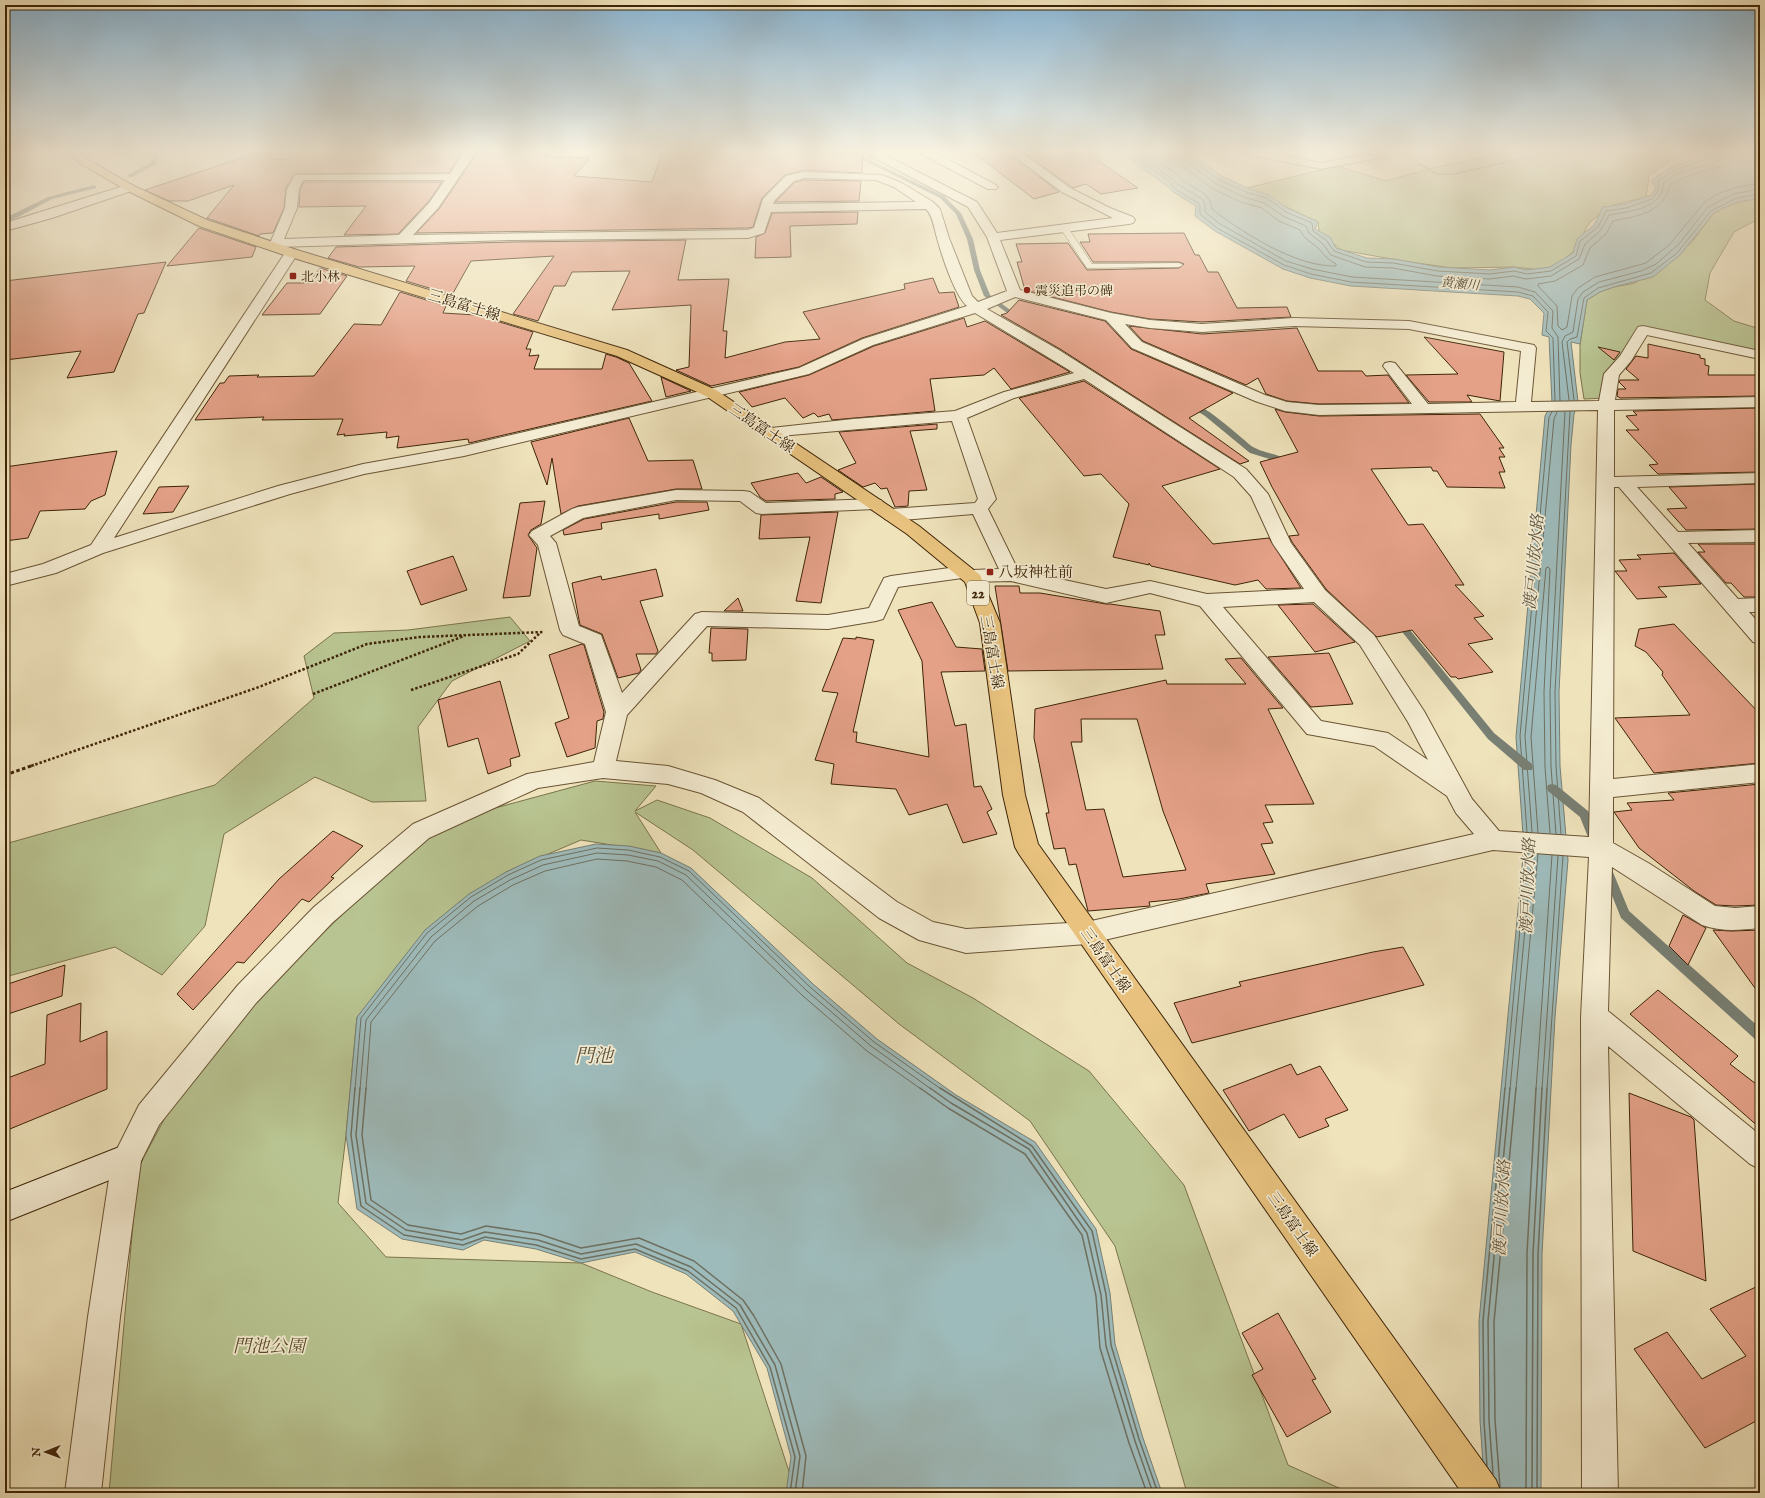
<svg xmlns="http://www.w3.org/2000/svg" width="1765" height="1498" font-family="'IM FELL English','Noto Serif JP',serif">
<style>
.green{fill:#b8c491;stroke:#7b744c}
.water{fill:#9ebbbb;stroke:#787f73}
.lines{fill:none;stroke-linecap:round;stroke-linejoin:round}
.shore-far1{stroke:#6e7061;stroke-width:1}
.shore{stroke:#6e7061;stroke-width:1.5}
.stream{fill:#787f73;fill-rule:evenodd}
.building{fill:#e4a188;stroke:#3e2407;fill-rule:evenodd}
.lane-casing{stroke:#6a5434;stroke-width:1}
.street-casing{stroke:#6a5434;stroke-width:2}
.secondary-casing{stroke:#3e2407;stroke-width:2}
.primary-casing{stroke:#3e2407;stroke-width:2}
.path-far2{stroke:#3e2407;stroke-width:1.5;stroke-dasharray:1.5 1;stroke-linecap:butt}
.path-far1{stroke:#3e2407;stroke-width:2.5;stroke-dasharray:2.5 2;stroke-linecap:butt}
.path{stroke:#3e2407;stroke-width:3;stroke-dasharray:3.5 2.5;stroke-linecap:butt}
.lane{fill:#f5edd3;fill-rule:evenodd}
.street{fill:#f5edd3;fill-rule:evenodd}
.secondary{fill:#f5edd3;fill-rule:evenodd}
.primary{fill:#e8c27e;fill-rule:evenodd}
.poi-dot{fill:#8f2418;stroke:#f5edd3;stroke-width:1.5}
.labels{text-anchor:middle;stroke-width:3.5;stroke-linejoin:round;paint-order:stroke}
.far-poi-label{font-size:13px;fill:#3e2407;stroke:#f5edd3;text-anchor:start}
.far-water-label{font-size:13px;font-style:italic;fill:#5b513d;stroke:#f5edd3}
.shield{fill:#f5edd3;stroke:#756044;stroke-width:1}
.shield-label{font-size:14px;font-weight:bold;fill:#3e2407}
.street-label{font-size:15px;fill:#3e2407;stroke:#f5edd3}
.poi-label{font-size:15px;fill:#3e2407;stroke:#f5edd3;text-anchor:start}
.water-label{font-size:16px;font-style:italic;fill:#5b513d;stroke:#f5edd3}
.near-park-label{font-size:18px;font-style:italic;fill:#5c4c2a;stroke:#f5edd3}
.near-water-label{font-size:19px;font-style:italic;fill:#5b513d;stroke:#f5edd3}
</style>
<rect width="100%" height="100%" fill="#efe3bc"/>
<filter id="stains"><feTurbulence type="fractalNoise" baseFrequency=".005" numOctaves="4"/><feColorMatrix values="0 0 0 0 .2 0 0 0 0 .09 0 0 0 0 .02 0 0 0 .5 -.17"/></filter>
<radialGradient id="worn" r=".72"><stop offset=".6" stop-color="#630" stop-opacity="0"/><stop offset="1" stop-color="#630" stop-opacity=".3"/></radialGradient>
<path class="green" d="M1517 150H1684L1649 176 1646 197 1610 206 1589 223 1574 251 1550 271 1514 267 1452 268 1403 261 1341 250 1319 231 1318 222 1247 188 1337 166 1386 181 1429 169Z
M1760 198V218L1734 232 1710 273 1705 300 1734 321 1760 329V355L1643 330 1607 398 1584 399 1580 373V344L1587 300 1600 292 1614 287 1635 283 1691 243 1713 214 1723 208 1739 202Z
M510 617 530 641 452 681 418 727 426 801 372 802 315 777 224 834 205 926 162 975 115 947 5 977V844L215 785 314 698 304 656 334 633 408 630Z
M595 781 656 786 635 811 657 800 710 818 812 878 907 963 973 998 1089 1071 1184 1185 1288 1465 1350 1493H1187L1115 1246 1030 1121 899 1024 693 850 635 812 661 853 581 840 506 872 357 1017 346 1135 338 1203 386 1257 581 1263 652 1292 741 1324 796 1493H109L138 1168 201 1051 436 824Z"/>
<path class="water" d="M1121 150H1185L1220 175 1247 188 1269 195 1287 208 1318 222 1315 229 1330 237 1336 248 1367 258 1394 259 1439 267 1490 270 1514 267 1527 270 1550 267 1573 253 1577 239 1594 225 1603 207 1625 204 1651 195 1656 187 1651 181C1664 169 1676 165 1693 160 1698 159 1702 155 1707 153 1723 148 1743 150 1760 150V198L1739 202 1723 208 1713 214 1680 255 1653 277 1614 287 1600 292 1587 300 1580 344 1571 342 1578 402 1574 414 1571 445 1559 692 1560 766 1568 860 1555 1017 1542 1254 1541 1493H1485L1480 1421 1479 1321 1523 857V835L1516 737 1545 416 1552 403 1549 337 1542 335 1544 313 1530 299 1518 296 1351 286 1310 278 1283 269 1215 231 1195 216 1196 206 1173 192 1167 186 1125 156Z
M596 844 629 846 661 853 691 868 813 984 877 1039 956 1095 1035 1142 1096 1229 1110 1293 1115 1344 1143 1438 1162 1493H786L791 1457 767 1368 733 1311 686 1274 635 1252 581 1263 536 1249 484 1240 463 1250 402 1239 357 1209 346 1135 357 1017 425 930 469 894 506 872 540 856Z"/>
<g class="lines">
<path class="shore-far1" d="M1126 150 1170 182 1175 189 1198 203 1200 206V214L1217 228 1284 265 1311 274 1351 282 1518 292 1533 296 1548 312 1546 331 1553 338 1555 401
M1133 150 1179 185 1202 199 1205 204V212L1220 224 1286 261 1312 269 1352 277 1518 287 1535 292 1553 311 1552 328 1558 337 1560 401
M1143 150 1176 174 1183 181 1205 194 1210 201 1212 209C1243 233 1296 267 1336 266V264C1327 259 1325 256 1319 249 1311 241 1305 241 1300 230L1279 221 1262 208 1241 202 1213 189 1177 162 1173 157 1172 150
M1178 150 1181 158 1215 183 1244 197 1264 203 1283 216 1306 226 1309 233 1323 244 1331 255 1365 267 1393 268 1437 276 1490 279 1513 276 1526 279 1551 276 1579 259 1585 244 1601 230 1609 215C1631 211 1663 209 1664 182 1682 167 1702 169 1720 160 1724 158 1725 154 1726 150
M1183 150 1185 155 1218 179 1246 192 1267 198 1286 212 1312 223 1313 231 1326 240 1334 251 1366 262 1393 263 1438 271 1490 274 1514 271 1527 274 1551 271 1576 256 1580 241 1598 227 1606 211 1626 208 1652 199 1659 189 1658 181 1675 170 1718 155 1721 150
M1732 150 1731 158 1724 165 1683 178 1671 184C1661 214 1641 215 1613 221L1606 234 1590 248 1583 265 1555 281 1538 284V286L1557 306 1558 326 1562 330 1567 327 1572 296 1578 288 1595 277 1646 263 1669 245 1705 202 1717 194 1734 188 1760 183
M1569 400 1562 342 1565 336 1573 332 1578 299 1583 292 1599 282 1641 271 1656 264 1679 244 1708 207 1733 194 1760 189
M1574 400 1567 342 1570 339 1577 337 1584 298 1598 288 1651 273 1677 253 1711 211 1737 198 1760 194
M1527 832 1520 736 1549 417 1552 412
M1532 832 1525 736 1554 419 1557 412
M1538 833 1531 737 1546 568 1548 567 1550 569 1544 692 1545 767 1550 833
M1556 834 1551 767 1550 692 1565 412
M1561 834 1556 766 1555 692 1570 411
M355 1089 361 1018 427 933 471 897 508 875 541 860 597 848 628 850 660 857 689 871 810 987 874 1042 941 1089
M360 1089 366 1020 431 937 474 901 510 880 543 865 597 853 628 855 658 861 686 875 807 991 871 1046 931 1089
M366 1089 371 1022 435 941 478 906 513 885 545 871 597 859 627 861 656 867 682 880 803 996 867 1051 921 1089
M1505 1089 1527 854
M1510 1089 1532 854
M1516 1089 1538 854
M1536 1089 1552 855
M1542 1089 1558 856
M1547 1089 1563 856"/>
<path class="shore" d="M355 1088 351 1135 361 1206 404 1235 463 1245 485 1237 536 1245 581 1259 635 1249 688 1271 736 1308 770 1367 795 1457 790 1493
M360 1088 356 1135 366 1203 406 1230 462 1240 485 1232 538 1240 581 1254 636 1244 691 1267 740 1305 775 1365 800 1456 795 1493
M366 1088 362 1135 371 1200 408 1225 461 1234 486 1226 539 1234 581 1248 639 1238 694 1261 743 1300 754 1316 781 1364 806 1456 802 1493
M920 1088 948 1108 1025 1154 1082 1235 1096 1296 1100 1348 1129 1443 1147 1493
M930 1088 951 1103 1029 1149 1087 1233 1101 1295 1106 1346 1135 1441 1153 1493
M940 1088 1032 1146 1092 1231 1106 1294 1111 1345 1139 1439 1158 1493
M1487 1466 1484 1421 1483 1321 1505 1088
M1493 1474 1489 1420 1488 1321 1510 1088
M1500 1487 1495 1420 1494 1322 1516 1088
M1526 1493 1527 1254 1536 1088
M1532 1493 1533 1254 1542 1088
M1537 1493 1538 1254 1547 1088"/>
<path class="stream" d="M155 150H159L156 164 132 177H128V175L152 162Z
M843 150H849L944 196 961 213 973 239 980 270 990 295 1021 318V320H1017L984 296 974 270 967 239 956 214 940 198Z
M94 185 96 186V188L52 199 18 217 5 222V218L48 197Z
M1187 401C1199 400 1240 436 1250 445 1262 454 1280 453 1290 462L1286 464 1250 453 1205 416 1187 405Z
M1398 618 1401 619 1494 733 1532 764 1533 767 1532 770H1524L1488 739 1395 623 1394 621 1395 619Z
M1552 784 1556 785 1588 811 1599 839 1598 842 1594 843 1590 842 1580 817 1548 791 1547 788 1548 785Z
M1606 863 1610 865 1629 911 1760 1028V1042L1756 1040 1621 918 1601 868 1602 865Z"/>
</g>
<path class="building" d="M265 150H268L271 159H289L294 150H463L449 173 295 174 286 188 284 208 274 231 272 233 260 234 259 236 207 218 234 185 188 201H169L145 190Z
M477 150H549L544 156 590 158 574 176 652 182 663 150H861L863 154 862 173 804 170 785 175 762 198 753 227 748 228 416 233 439 209 477 153Z
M970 150H1005L1059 192 1034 199Z
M1020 150H1083L1138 188 1101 194 1086 184 1073 188Z
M804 180 861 181 859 201 775 202 795 182Z
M304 182H442L429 201 398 234 344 235 366 206 299 207 300 189Z
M858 212 857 224 790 226 791 257 755 258 756 237 765 233 772 213Z
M199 228 256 247 252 257 167 266Z
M1184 233 1195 255H1199L1208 272H1218L1237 308 1287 307 1291 317 1202 322 1150 319 1111 312 1025 290 1017 262H1022L1016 244 1068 243 1087 270 1179 268 1184 264 1179 262H1093L1080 242H1090L1088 234Z
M686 240 678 280 729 279 723 331H727L725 358 785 342 820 339 803 312 905 289 904 284 933 278 939 293 954 292 959 307 862 338 799 367 711 386 676 370 689 367 691 305 612 310 630 271 572 272 565 286H554L538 321 513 314 554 256 471 261 452 295 406 281 415 266 359 267 328 258 336 247 512 242Z
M166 262 144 313 138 314 114 372 67 378 81 351 5 360V281Z
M320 268 347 276 320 314 262 315 287 283H309Z
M400 292 446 306 443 313 476 315 533 332 526 349H531L529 356 539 355 534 369H602L606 354 616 357 629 363 652 401 469 443 468 439 397 448 399 436 386 438 387 432 344 436 345 434 337 435 343 419 262 420 264 417 195 420 220 383H224L229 376 259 375 257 377 314 376 354 324 381 325Z
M1019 300 1105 321 1131 349 1233 393 1189 418 1249 461 1240 464 1060 349 1001 315 1007 313Z
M964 318 967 327 985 321 1070 372 1011 389 994 368 984 375 930 379 935 411 832 420 829 414 818 417 814 413 803 418 785 398 752 407 739 392 809 375 874 346Z
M1129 326 1202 334 1297 328 1318 371H1362L1366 376 1388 375 1409 403 1319 404 1287 401 1266 394 1258 378 1246 385 1143 341Z
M1424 337 1504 352 1500 401 1467 395 1472 402H1429L1406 375 1458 374Z
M1648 344 1700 355V358L1705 359V365L1709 366 1708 375H1760V396L1620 398 1617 396 1618 389H1626L1619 382 1620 380H1639L1626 369 1636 356 1648 358Z
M1598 347 1620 352 1614 360Z
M661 377 691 391 666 397Z
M1084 381 1220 469 1162 486 1213 544 1269 538 1301 588 1266 589 1258 580 1235 585 1151 566 1149 563V565L1113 557 1129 504 1101 474 1084 476 1019 398Z
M1760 408V472L1658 474 1649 465 1658 464 1626 430H1639L1626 416 1637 415 1633 411Z
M1275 409 1285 412 1319 416 1480 414 1504 448H1499L1505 457H1499L1505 472H1499L1505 488 1447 487 1437 471H1433L1431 467 1371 469 1408 525 1423 524 1464 585H1455L1484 616 1474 618 1493 639 1468 644 1493 672 1458 679 1456 677H1451L1412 630 1377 637 1326 589 1292 542 1289 536 1299 535 1272 487 1260 462 1298 452Z
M629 418 648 461 693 460 702 489H676L578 506 561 514 552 458 547 485 531 442Z
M937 424V429L910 431 927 490 909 491 908 506 895 507 887 488 881 489 875 483 863 487 838 470 856 463 839 432Z
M117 451 105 495 91 501 85 509 40 511 28 538 5 541V467Z
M798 473 806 483 821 477 843 492 835 494V499L766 501 760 497 751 483Z
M1760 484V529L1686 530 1667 509 1687 508 1669 487Z
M189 486 173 512 143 514 159 487Z
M545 501 541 524 531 530 528 535 537 548 530 596 503 598 520 503Z
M676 502H707L709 510 659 519V514L601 523 602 529 564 535 563 530 584 519Z
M838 512 821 603 796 601 810 537 759 539 761 515Z
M1698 544H1760V597H1744L1731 583H1726L1698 552H1705Z
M1674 553 1701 584 1658 587 1667 597 1637 599 1615 571H1627L1619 560 1641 559 1637 555Z
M453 556 467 590 421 605 407 571Z
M656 569 663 596 640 601 658 651 656 654H636L641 670 639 673 618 678 602 634 580 625 572 583 601 576 602 580Z
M995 586H1019L1020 593H1040L1106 604H1110L1160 611 1165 635H1155L1163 669 1008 671Z
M738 598 743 611H724Z
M932 602 956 647 982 649 985 671 941 672 955 726 966 724 974 787 981 786 992 809 987 812 997 834 963 843 947 804 909 815 896 789 831 784 834 764 815 760 838 693 822 691 843 638 856 639V637L874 640 853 732H857L856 742 929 757 922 661 898 610Z
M1313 604 1355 642 1315 652 1278 605Z
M1674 624 1760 714V763L1654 773 1615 718 1690 715 1662 675 1663 672 1646 652 1635 646 1639 629Z
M711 628 748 629 746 660 712 661V653H709Z
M582 644 584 645 604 712 603 719 597 721 595 748 567 757 555 723 569 718 549 655Z
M1329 653 1353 704 1311 707 1268 657Z
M1241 658 1283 708 1268 709 1314 804 1265 805 1273 822 1263 823 1273 843 1261 844 1275 874 1206 884 1209 893 1179 899 1149 902 1150 906 1088 911 1076 864 1069 865 1065 848 1054 849 1046 813H1049L1034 738 1035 709 1166 680 1167 684H1246L1225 659ZM1081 719H1137L1163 811 1186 870 1123 877 1104 809 1086 810 1071 742H1082Z
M500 681 520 756 510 759 511 766 488 774 478 738 448 747 438 700Z
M1760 784V905L1735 906 1716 905 1694 891 1639 848 1614 812 1632 810 1627 803 1674 800 1668 793Z
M333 831 363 846 331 877 334 878 309 902 302 899 244 963 237 962 193 1010 177 994 279 879Z
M1683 915 1706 928 1688 965 1669 946Z
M1713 930 1731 931 1760 930V995Z
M1403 947 1424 985 1192 1043 1174 1003 1241 986 1239 982 1373 952Z
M65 965 62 996 5 1015V985Z
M1658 990 1738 1056 1730 1064 1760 1087V1128L1630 1014Z
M81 1003 80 1042 107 1031V1089L5 1131V1079L45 1064 47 1015Z
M1291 1064 1297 1075 1320 1066 1348 1110 1325 1119 1329 1126 1299 1138 1284 1114 1249 1131 1223 1090Z
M1629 1093 1691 1117 1694 1120 1706 1281 1633 1251Z
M1760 1285V1419L1705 1448 1634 1349 1667 1332 1702 1379 1746 1356 1710 1309Z
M1278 1313 1316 1379 1312 1380 1331 1412 1287 1437 1252 1375 1263 1369 1242 1333Z"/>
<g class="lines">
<g class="lane-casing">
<path id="lane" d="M1061 226H1067L1092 264 1179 263 1183 265 1179 267 1087 268 1060 228Z"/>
</g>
<g class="street-casing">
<path id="street" d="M465 150H475L476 152 438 208 413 235 747 230 754 228 763 199 786 176 804 172 882 175 902 183 933 202 940 209 949 238 972 296 978 302 1007 291 987 237 968 207 863 152 862 150H875L977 202 997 233 1113 218 1062 192 1006 150H1018L1070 188 1110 208 1133 217 1135 220 1133 223 1129 224 1000 240 1020 290 1111 313 1150 320 1202 324 1294 318 1409 321 1529 344 1534 345 1536 348 1531 402 1599 401 1604 374 1620 356 1638 327 1643 326 1760 351V359L1647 335 1631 361 1619 375 1615 400 1760 397V407L1614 410V477L1760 473V483L1637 487 1678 532 1760 530V542L1688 543 1738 599 1760 598V612H1749L1760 624V644L1753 642 1619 487H1614L1613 779 1760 764V782L1613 797V843L1650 864 1715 906 1735 908 1760 906V928C1740 930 1721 932 1702 925L1612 867 1608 1011 1760 1135V1169L1750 1164 1608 1046 1618 1493H1582L1581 1017 1589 857 1493 850 1087 944 966 953 919 940 879 918 743 812 701 793 668 784 603 778 538 788 429 838 332 923 256 1003 159 1125 141 1161 120 1317 101 1493H65L88 1317 112 1159 139 1105 238 985 314 907 413 824 527 774 594 762 606 712 585 644 563 635 560 630 538 545 529 535 532 531 572 509 578 507 676 490 744 491 750 492 766 503 875 499 881 500 884 504 881 508 875 509 762 514 756 513 740 501 676 500 583 518 550 536 556 543 579 626 601 635 622 693 695 614 702 612 828 615 869 608 884 578 891 576 964 566 971 568 972 570 999 569 973 514 891 521 885 519 882 515 885 511 891 509 975 503 978 499 952 421 768 437 762 435 760 432 762 429 853 419 955 411 1004 392 1074 373 975 313 873 345 809 374 464 456 364 474 290 494 103 553 56 573 5 586V574L43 564 91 545 287 250H297L298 253 114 538 278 486 363 464 464 446 799 368 863 339 967 306C954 294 942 256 937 238 934 228 933 216 926 209L771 212 764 233 748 238 512 240 277 247 269 249 265 248 263 245 265 242 271 241 285 208 287 189 295 175 450 174ZM804 178 876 180 894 187 916 202 773 204 775 200 794 181ZM303 180H445L430 202 399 235 284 239 297 208 299 189ZM1015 297 1106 320 1132 348 1255 401 1285 411 1319 415 1598 410 1589 837 1499 831 1472 799 1424 711 1374 635 1325 590 1291 543 1268 494 1246 469 1059 350 987 309ZM1125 324 1150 328 1202 332 1294 326 1409 329 1521 351 1516 402 1428 404 1395 363 1390 362 1385 363 1383 366 1412 404 1319 405 1287 402 1265 395 1142 342ZM1084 379 1234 477 1251 496 1273 544 1304 589 1207 594 1150 581 1106 589 1018 570 988 509 996 499 967 418 1014 398ZM962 578 970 582 1011 581 1106 603 1150 593 1200 606 1307 734 1374 746 1447 796 1456 813 1474 834 1087 922 966 929 933 922 897 902 759 798 715 780 668 766 616 761 627 715 707 626 828 629 876 621 883 619 898 587ZM1314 602 1360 645 1408 722 1428 760 1388 733 1321 721 1223 607Z
M916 150H930L996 185 998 187 996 189H988L917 152Z
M1234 150H1255L1321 163 1389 150H1411L1406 153 1321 169 1239 153 1235 152Z
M130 184 134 186 136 188 134 190 52 218 5 231V223Z"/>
</g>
<g class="secondary-casing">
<path id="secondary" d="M127 1144 137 1149 142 1159 137 1169 5 1222V1192Z"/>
</g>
<g class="primary-casing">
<path id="primary" d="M67 150H78L89 160 134 186 207 220 297 250 627 350 716 390 919 526 980 575 1000 623 1025 795 1038 844 1496 1480 1501 1493H1462L1019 854 1015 847 1003 795 980 623 965 582 907 534 706 396 617 356 287 256 199 226 126 190 81 164Z"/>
</g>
<path class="path-far2" d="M1419 164 1437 174H1454L1560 150"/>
<path class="path-far1" d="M411 690 518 654 541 632
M313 694 464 636
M31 766 259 687 367 644 420 637 543 632"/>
<path class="path" d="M5 775 34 765"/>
<use href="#lane" class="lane"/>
<use href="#street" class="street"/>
<use href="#secondary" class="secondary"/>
<use href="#primary" class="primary"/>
</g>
<linearGradient id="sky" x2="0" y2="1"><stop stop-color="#8ab7d6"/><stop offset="0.42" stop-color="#f8f2e1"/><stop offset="1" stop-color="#f8f2e1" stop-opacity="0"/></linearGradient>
<rect width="1765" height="360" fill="url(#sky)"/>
<g class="poi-dot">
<rect x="289" y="272" width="8" height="8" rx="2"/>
<circle cx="1027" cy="290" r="4"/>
<rect x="986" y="568" width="8" height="8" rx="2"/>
</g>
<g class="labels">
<g class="far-poi-label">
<text x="301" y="281">北小林</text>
<text x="1035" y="295">震災追弔の碑</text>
</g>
<g class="far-water-label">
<text transform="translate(1460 283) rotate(5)" y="5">黄瀬川</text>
</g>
<rect class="shield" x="967" y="581" width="22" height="24" rx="3"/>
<g class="shield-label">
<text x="978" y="598">22</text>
</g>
<g class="street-label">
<text transform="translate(464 305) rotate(17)" y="5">三島富士線</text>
<text transform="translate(762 428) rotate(34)" y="5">三島富士線</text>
<text transform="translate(992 652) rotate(80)" y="5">三島富士線</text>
<text transform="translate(1106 960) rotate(55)" y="5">三島富士線</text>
<text transform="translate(1293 1224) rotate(55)" y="5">三島富士線</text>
</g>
<g class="poi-label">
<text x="998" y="577">八坂神社前</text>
</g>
<g class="water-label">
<text transform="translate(1533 562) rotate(-85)" y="6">渡戸川放水路</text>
<text transform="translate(1527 886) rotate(-88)" y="6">渡戸川放水路</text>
<text transform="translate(1501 1208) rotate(-87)" y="6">渡戸川放水路</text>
</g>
<g class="near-park-label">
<text x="269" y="1352">門池公園</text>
</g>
<g class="near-water-label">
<text x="594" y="1062">門池</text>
</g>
</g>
<rect width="1765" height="1498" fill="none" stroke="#efe3bc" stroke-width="20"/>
<rect x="6" y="6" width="1753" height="1486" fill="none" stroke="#3e2407" stroke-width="2"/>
<rect x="10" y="10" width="1745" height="1478" fill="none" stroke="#3e2407"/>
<g transform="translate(46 1452) rotate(269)" stroke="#f5edd3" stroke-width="3" paint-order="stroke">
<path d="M0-3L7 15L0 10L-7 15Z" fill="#3e2407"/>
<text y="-6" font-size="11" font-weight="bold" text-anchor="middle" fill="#3e2407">N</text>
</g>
<rect width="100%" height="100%" filter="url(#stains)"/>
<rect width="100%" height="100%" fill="url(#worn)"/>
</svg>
